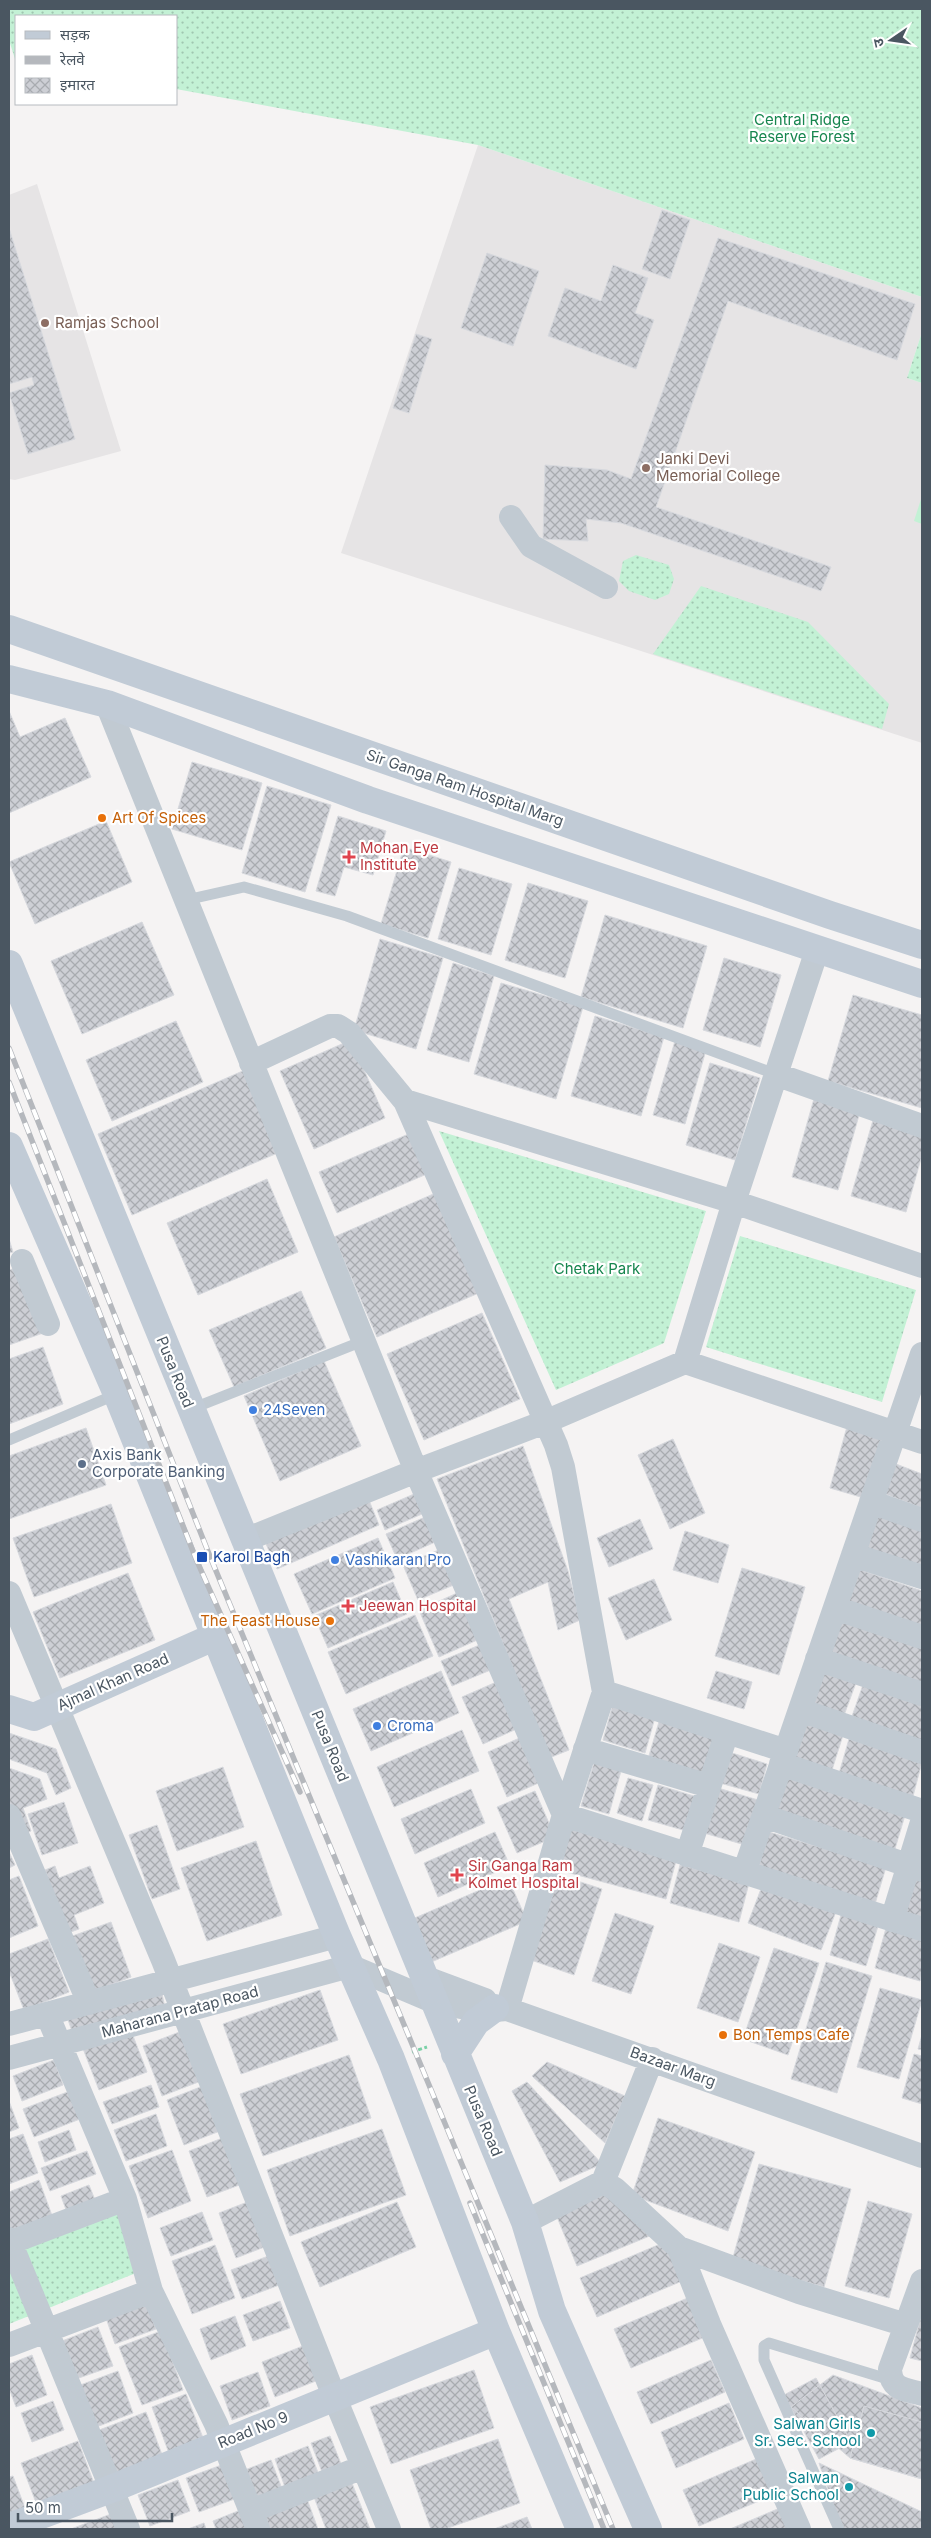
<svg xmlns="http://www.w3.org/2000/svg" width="931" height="2538" font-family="Inter,'Noto Sans Devanagari',sans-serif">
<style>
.education{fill:#e6e4e5}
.grass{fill:url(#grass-dots)}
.pitch{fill:#c3f1d5}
.building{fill:url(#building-cross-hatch);stroke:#d7d9de}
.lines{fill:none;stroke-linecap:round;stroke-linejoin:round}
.path{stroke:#7ad0a6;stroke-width:3;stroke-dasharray:4 2.5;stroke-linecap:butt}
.lane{stroke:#c1cad2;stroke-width:11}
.street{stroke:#c1cad2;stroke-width:24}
.secondary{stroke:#c1cbd6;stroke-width:28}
.rail-casing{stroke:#b5b8bd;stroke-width:5.5}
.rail{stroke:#fff;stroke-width:4;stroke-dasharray:11;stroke-linecap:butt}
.education-dot{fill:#8d6e63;stroke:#fff;stroke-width:2}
.food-dot{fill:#e8710a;stroke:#fff;stroke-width:2}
.health-dot{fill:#e0444e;stroke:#fff;stroke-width:2}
.shop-dot{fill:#3f7fe0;stroke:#fff;stroke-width:2}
.service-dot{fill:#5c6f8a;stroke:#fff;stroke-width:2}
.transit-dot{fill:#1a4fb4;stroke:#fff;stroke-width:2}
.culture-dot{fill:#0f9aa8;stroke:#fff;stroke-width:2}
.labels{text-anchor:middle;stroke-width:4.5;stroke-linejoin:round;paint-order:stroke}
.park-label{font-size:15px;fill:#17864f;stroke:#fff}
.education-label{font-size:15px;fill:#785e54;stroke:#fff;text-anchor:start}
.street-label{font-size:15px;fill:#4a5661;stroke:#fff}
.food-label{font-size:15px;fill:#c56008;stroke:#fff;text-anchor:start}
.health-label{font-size:15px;fill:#be3a42;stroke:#fff;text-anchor:start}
.shop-label{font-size:15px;fill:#366cbe;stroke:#fff;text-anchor:start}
.service-label{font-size:15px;fill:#4e5e75;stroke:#fff;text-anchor:start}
.transit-label{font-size:15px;fill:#164399;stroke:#fff;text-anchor:start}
.culture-label{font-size:15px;fill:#0d838f;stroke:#fff;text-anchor:end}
</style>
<defs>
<pattern id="grass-dots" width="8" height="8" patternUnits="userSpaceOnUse" patternTransform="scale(1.25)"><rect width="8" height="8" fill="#c3f1d5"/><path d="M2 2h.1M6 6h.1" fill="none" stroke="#a0c6b0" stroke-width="1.8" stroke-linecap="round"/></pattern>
<pattern id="building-cross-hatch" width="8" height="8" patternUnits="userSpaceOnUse" patternTransform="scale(1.25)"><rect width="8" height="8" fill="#cdcfd5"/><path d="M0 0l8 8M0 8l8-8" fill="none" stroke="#a8abb0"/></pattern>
</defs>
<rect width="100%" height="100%" fill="#f5f3f3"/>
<path class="education" d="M478 145 922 297V332L907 378 922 383V743L341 553Z
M37 184 121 451 15 480 9 479V195Z"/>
<path class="grass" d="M9 9H922V297L478 145 176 89V16H16L15 59 9 40Z
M922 332V383L907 378Z
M636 555 669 565 674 579 669 594 655 600 629 591 619 581 623 561Z
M701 586 808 622 889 704 882 729 653 654Z
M439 1131 706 1211 664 1343 556 1390Z
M740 1236 916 1290 882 1402 706 1347Z
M117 2198 146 2269 9 2324V2241Z"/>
<path class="pitch" d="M922 496V524L914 521Z"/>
<path class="building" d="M662 210 690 220 670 279 642 269Z
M9 228 75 439 28 454 9 393 34 385 32 377 9 384Z
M718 238 915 304 897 360 728 301 656 507 831 567 821 591 621 523 586 519 588 541 543 539 545 465 607 470 631 479Z
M487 253 539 271 513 346 461 328Z
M613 265 648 278 635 313 654 320 636 369 548 336 565 288 601 301Z
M416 334 432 339 409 413 393 408Z
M9 711 20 737 65 718 91 777 9 813Z
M192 762 262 783 242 850 172 829Z
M267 786 331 805 305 892 242 873Z
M338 816 386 831 373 875 344 867 335 896 316 891Z
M106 821 132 882 35 924 9 862Z
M404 847 451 862 428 938 381 924Z
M459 868 512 884 491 955 438 939Z
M528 883 588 901 565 978 505 960Z
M605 915 707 946 683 1028 581 997Z
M142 922 174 995 82 1034 51 961Z
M380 939 443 958 416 1049 354 1030Z
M724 958 781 975 760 1047 703 1030Z
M453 963 494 976 469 1062 427 1050Z
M501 983 583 1007 556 1099 474 1074Z
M853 995 922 1015V1108L828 1081Z
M595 1016 664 1037 641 1116 571 1096Z
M176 1021 203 1082 112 1121 86 1060Z
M351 1040 385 1118 314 1149 280 1071Z
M675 1041 706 1050 685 1124 653 1115Z
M710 1063 760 1078 735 1160 686 1145Z
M245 1070 280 1152 132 1215 98 1134Z
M815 1095 861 1108 838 1190 792 1177Z
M878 1103 922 1116V1155L906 1212 851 1196Z
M411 1133 429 1173 337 1213 319 1172Z
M267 1179 298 1252 198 1295 167 1223Z
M438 1192 481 1292 377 1337 334 1237Z
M9 1239 13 1252 9 1253Z
M22 1266 46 1332 9 1345V1270Z
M301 1291 326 1348 234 1387 209 1330Z
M482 1313 520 1399 424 1440 387 1354Z
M43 1347 63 1404 9 1424V1359Z
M324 1361 361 1446 280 1481 244 1396Z
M848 1423 883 1433 864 1498 830 1488Z
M86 1428 106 1485 9 1519V1456Z
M673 1439 705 1513 670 1529 638 1455Z
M523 1446 568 1571 580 1620 558 1630 548 1582 509 1599 569 1750 549 1758 437 1479Z
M896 1464 922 1474V1508L885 1494Z
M421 1491 429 1511 385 1530 377 1510Z
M366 1493 379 1525 277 1569 263 1537Z
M111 1504 132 1563 34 1597 13 1538Z
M877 1510 922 1525V1568L864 1549Z
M432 1514 442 1539 397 1559 386 1534Z
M640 1519 653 1549 609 1567 597 1538Z
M685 1531 729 1545 718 1583 673 1570Z
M378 1538 395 1578 312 1614 294 1574Z
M441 1549 456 1584 418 1600 403 1565Z
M742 1568 805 1587 779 1675 715 1656Z
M858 1569 922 1591V1631L846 1604Z
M128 1573 155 1640 60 1678 33 1612Z
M654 1579 672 1620 626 1640 608 1598Z
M393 1582 407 1614 328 1648 314 1616Z
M464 1590 484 1637 439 1657 419 1610Z
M415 1615 433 1656 346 1694 328 1652Z
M842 1615 922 1645V1690L827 1654Z
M482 1644 493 1669 452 1686 441 1661Z
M823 1668 857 1680 843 1718 810 1707Z
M441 1671 459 1713 371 1751 353 1709Z
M716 1671 752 1682 744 1709 707 1698Z
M501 1680 521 1727 483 1744 462 1697Z
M864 1682 922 1703V1747L850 1722Z
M614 1701 656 1714 645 1753 603 1740Z
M661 1715 722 1733 709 1777 648 1759Z
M803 1719 844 1732 831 1773 790 1760Z
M462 1730 479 1771 394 1807 377 1767Z
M9 1733 56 1749 71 1788 56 1795 47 1773 9 1759Z
M524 1736 543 1781 507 1797 488 1752Z
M849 1739 922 1762 912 1800 838 1777Z
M729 1752 767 1764 759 1794 720 1783Z
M594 1763 621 1771 609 1814 581 1806Z
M223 1767 244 1827 177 1851 156 1791Z
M9 1768 40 1779 47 1799 23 1808 31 1831 21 1835 9 1801Z
M787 1775 906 1812 894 1852 775 1816Z
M628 1778 653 1785 642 1821 617 1813Z
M658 1785 700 1798 690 1832 648 1820Z
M718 1788 758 1800 745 1845 704 1833Z
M471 1789 485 1823 415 1854 401 1819Z
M535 1791 555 1837 517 1853 497 1807Z
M64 1802 78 1843 42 1855 28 1814Z
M157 1825 180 1889 152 1899 129 1835Z
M571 1828 677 1857 666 1899 559 1870Z
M495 1832 510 1866 438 1897 424 1863Z
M769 1832 886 1867 875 1904 758 1868Z
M256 1841 282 1915 207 1941 181 1868Z
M9 1852 15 1865 9 1868Z
M680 1865 749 1883 739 1922 670 1903Z
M55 1866 59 1878 90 1866 104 1903 74 1915 79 1929 68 1933 45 1870Z
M559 1875 602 1889 574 1975 531 1960Z
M19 1876 38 1926 9 1938V1880Z
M913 1877 922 1880V1920L902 1914Z
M508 1878 527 1921 429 1963 410 1920Z
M764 1881 837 1909 821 1950 748 1923Z
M615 1913 654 1926 631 1994 592 1981Z
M841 1915 878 1926 866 1966 830 1955Z
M111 1922 131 1977 88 1993 67 1938Z
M886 1928 922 1938V1972L920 1981 875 1968Z
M48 1939 69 1992 24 2010 9 1971V1954Z
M719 1943 760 1957 738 2022 697 2008Z
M774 1948 819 1963 788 2055 743 2039Z
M826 1962 872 1976 837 2093 791 2079Z
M880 1988 922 2000 899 2079 857 2067Z
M320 1990 338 2040 241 2074 223 2024Z
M162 1994 165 2008 72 2031 67 2017Z
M130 2028 147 2072 99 2090 82 2046Z
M182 2031 201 2081 162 2096 143 2046Z
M922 2035V2050L918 2049Z
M914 2054 922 2056V2104L902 2098Z
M349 2055 371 2118 263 2156 240 2094Z
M54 2060 63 2085 22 2101 13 2076Z
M547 2062 625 2096 605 2143 532 2076Z
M527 2082 602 2164 560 2182 512 2091Z
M208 2084 225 2129 184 2145 167 2100Z
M151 2085 159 2107 112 2124 103 2102Z
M70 2091 80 2119 34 2137 23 2109Z
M9 2101 19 2128 9 2132Z
M156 2114 167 2146 126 2161 114 2130Z
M658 2118 755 2152 728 2231 632 2195Z
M382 2129 406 2195 290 2236 267 2170Z
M69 2130 76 2150 45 2162 38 2142Z
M23 2134 38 2173 9 2184V2139Z
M225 2137 242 2184 207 2197 189 2151Z
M172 2150 191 2201 148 2218 129 2166Z
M87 2151 96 2174 50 2191 41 2168Z
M759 2164 851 2189 824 2287 732 2261Z
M39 2180 54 2221 12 2236 9 2227V2192Z
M89 2185 97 2205 68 2215 61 2196Z
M609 2193 652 2235 577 2266 555 2212Z
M250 2201 267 2246 236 2258 219 2213Z
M868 2201 912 2214 889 2298 845 2286Z
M397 2202 416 2247 320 2287 301 2242Z
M202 2212 213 2240 171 2256 160 2228Z
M665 2242 682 2281 597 2317 580 2278Z
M215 2245 235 2298 192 2314 172 2261Z
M271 2255 282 2284 242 2299 231 2270Z
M690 2297 707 2336 631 2368 614 2329Z
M280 2301 290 2328 253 2341 243 2315Z
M146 2303 156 2329 115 2344 106 2318Z
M922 2313V2361L910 2358Z
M235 2316 246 2346 211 2360 200 2329Z
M98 2327 113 2366 76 2379 62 2341Z
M161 2331 183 2390 142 2405 119 2347Z
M308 2344 321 2379 275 2397 262 2362Z
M32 2355 47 2395 16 2407 9 2388V2364Z
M711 2360 725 2392 651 2424 637 2392Z
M474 2370 494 2428 391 2464 370 2407Z
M118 2371 133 2413 91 2429 75 2387Z
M258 2372 270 2406 232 2420 220 2386Z
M833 2375 922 2408V2479L850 2458 791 2407Z
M816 2378 851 2442 819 2459 784 2395Z
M186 2394 205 2443 170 2456 152 2407Z
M53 2401 64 2430 32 2442 21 2413Z
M729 2403 744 2439 676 2468 661 2432Z
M864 2406 922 2422V2479L850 2458Z
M146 2412 164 2460 112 2480 94 2432Z
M330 2436 343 2469 324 2477 311 2443Z
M498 2439 520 2503 445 2529H431L410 2470Z
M78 2441 95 2486 38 2508 21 2463Z
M308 2446 320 2478 286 2490 275 2459Z
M761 2457 776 2494 699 2526 683 2490Z
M271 2460 284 2494 255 2505 242 2471Z
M227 2463 240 2497 199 2512 186 2478Z
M819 2463 922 2512V2529H842Z
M13 2476 25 2508 9 2514V2477Z
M178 2480 190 2511 150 2526 138 2495Z
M352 2483 370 2529H326L314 2497Z
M307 2499 318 2529H268L263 2516Z
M787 2505 797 2529H730Z
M248 2507 256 2529H216L213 2521Z
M111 2514 117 2529H71Z
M527 2517 532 2529H494Z
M204 2523 206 2529H188Z"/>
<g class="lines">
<path class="path" d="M412 2052 427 2047"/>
<path class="lane" d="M186 900 244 887 347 916 775 1074
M191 1409 363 1341
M9 1440 117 1394
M839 2529 764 2360V2346L769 2343 891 2380"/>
<path class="street" d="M511 517 531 546 606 587
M107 704 416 1471 545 1422 685 1362 922 1442
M251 1063 330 1026H338L349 1033 405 1101 556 1445 563 1467 604 1692 564 1815 507 2009
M775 1074 922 1126
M405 1101 734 1202 922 1266
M22 1261 48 1324
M685 1362 734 1202 817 950
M871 1502 922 1520
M245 1540 416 1471 564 1815 922 1929
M853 1555 922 1577
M9 1593 163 1960 334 2396 389 2529
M835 1608 922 1637
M817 1659 922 1694
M604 1692 786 1751
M800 1710 922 1752
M585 1749 709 1786
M781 1764 922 1811
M9 1816 89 2003
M764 1816 922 1870
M687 1855 727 1732
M744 1873 922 1354
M892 1920 922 1822
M426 1978 485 2000
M47 2014 125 2199 151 2291 216 2424 258 2529
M9 2024 337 1936
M9 2058 350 1966 435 2002 482 2011 507 2009 922 2156
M603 2182 652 2059
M525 2222 603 2182 615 2189 679 2248 709 2324 799 2529
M9 2239 128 2529
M9 2243 125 2199
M679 2248 799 2292 906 2325
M922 2281 890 2369C891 2390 904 2389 922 2394
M9 2345 151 2291
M251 2511 363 2467"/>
<path class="secondary" d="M9 629 830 915 922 945
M9 679 107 704 368 800 922 984
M9 964 525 2222 552 2311 648 2529
M9 1146 117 1394 337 1936 391 2059 496 2331 580 2529
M9 1709 34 1717 216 1636
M455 2054 476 2022 495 2008
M9 2527 111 2489 496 2331"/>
<g class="rail-casing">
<path id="rail" d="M9 1048 209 1554 613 2529
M9 1082 196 1559 300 1792
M470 2203 604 2529"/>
</g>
<use href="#rail" class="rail"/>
</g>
<g class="education-dot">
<circle cx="45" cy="323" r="5"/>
<circle cx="646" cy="468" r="5"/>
</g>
<g class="food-dot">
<circle cx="102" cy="818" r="5"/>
<circle cx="330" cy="1621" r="5"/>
<circle cx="723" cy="2035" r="5"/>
</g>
<g class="health-dot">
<path d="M346.5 849.5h5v5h5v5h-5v5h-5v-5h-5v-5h5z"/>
<path d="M345.5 1598.5h5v5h5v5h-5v5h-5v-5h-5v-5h5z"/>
<path d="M454.5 1867.5h5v5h5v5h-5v5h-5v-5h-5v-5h5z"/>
</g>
<g class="shop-dot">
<circle cx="253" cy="1410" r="5"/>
<circle cx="335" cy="1560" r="5"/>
<circle cx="377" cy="1726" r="5"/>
</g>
<circle class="service-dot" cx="82" cy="1464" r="5"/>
<rect class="transit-dot" x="196" y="1551" width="12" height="12" rx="2.5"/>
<g class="culture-dot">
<circle cx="871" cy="2433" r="5"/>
<circle cx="849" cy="2487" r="5"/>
</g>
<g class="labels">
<g class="park-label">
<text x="802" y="125">Central Ridge<tspan x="802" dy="17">Reserve Forest</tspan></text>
<text x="597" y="1274">Chetak Park</text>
</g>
<g class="education-label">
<text x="55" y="328">Ramjas School</text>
<text x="656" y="464">Janki Devi<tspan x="656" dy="17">Memorial College</tspan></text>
</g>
<g class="street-label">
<text transform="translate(465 788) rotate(19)" y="5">Sir Ganga Ram Hospital Marg</text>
<text transform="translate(175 1372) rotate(68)" y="5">Pusa Road</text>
<text transform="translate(113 1682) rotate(-24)" y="5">Ajmal Khan Road</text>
<text transform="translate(330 1746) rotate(68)" y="5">Pusa Road</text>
<text transform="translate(180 2012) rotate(-15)" y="5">Maharana Pratap Road</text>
<text transform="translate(673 2067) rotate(20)" y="5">Bazaar Marg</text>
<text transform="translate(483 2121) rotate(67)" y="5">Pusa Road</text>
<text transform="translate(253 2430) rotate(-22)" y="5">Road No 9</text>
</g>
<g class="food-label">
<text x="112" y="823">Art Of Spices</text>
<text x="320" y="1626" text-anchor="end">The Feast House</text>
<text x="733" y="2040">Bon Temps Cafe</text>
</g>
<g class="health-label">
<text x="360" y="853">Mohan Eye<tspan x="360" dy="17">Institute</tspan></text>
<text x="359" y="1611">Jeewan Hospital</text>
<text x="468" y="1871">Sir Ganga Ram<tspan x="468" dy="17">Kolmet Hospital</tspan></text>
</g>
<g class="shop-label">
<text x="263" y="1415">24Seven</text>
<text x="345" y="1565">Vashikaran Pro</text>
<text x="387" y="1731">Croma</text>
</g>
<g class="service-label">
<text x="92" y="1460">Axis Bank<tspan x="92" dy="17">Corporate Banking</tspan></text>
</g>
<g class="transit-label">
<text x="213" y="1562">Karol Bagh</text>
</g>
<g class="culture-label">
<text x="861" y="2429">Salwan Girls<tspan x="861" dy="17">Sr. Sec. School</tspan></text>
<text x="839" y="2483">Salwan<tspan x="839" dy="17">Public School</tspan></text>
</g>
</g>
<rect width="931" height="2538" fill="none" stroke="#4a5661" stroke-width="20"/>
<rect x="15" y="15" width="162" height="90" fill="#ffffff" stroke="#b7bbc0"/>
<rect x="25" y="31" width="25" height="8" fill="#c1cbd6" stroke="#b7bbc0"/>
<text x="60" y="40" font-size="15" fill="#4a5661">सड़क</text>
<rect x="25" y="56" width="25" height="8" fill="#b5b8bd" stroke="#b7bbc0"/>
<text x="60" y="65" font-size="15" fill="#4a5661">रेलवे</text>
<rect x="25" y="78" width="25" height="15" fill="url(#building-cross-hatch)" stroke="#b7bbc0"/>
<text x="60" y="90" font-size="15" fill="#4a5661">इमारत</text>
<g transform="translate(891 40) rotate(257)" stroke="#ffffff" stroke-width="4" paint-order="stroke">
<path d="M0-4L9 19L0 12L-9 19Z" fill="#4a5661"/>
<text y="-8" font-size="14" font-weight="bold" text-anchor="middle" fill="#4a5661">उ</text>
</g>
<path d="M18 2513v8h154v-8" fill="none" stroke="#4a5661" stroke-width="2.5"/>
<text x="25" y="2513" font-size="15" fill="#4a5661" stroke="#ffffff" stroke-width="4" paint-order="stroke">50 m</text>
</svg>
